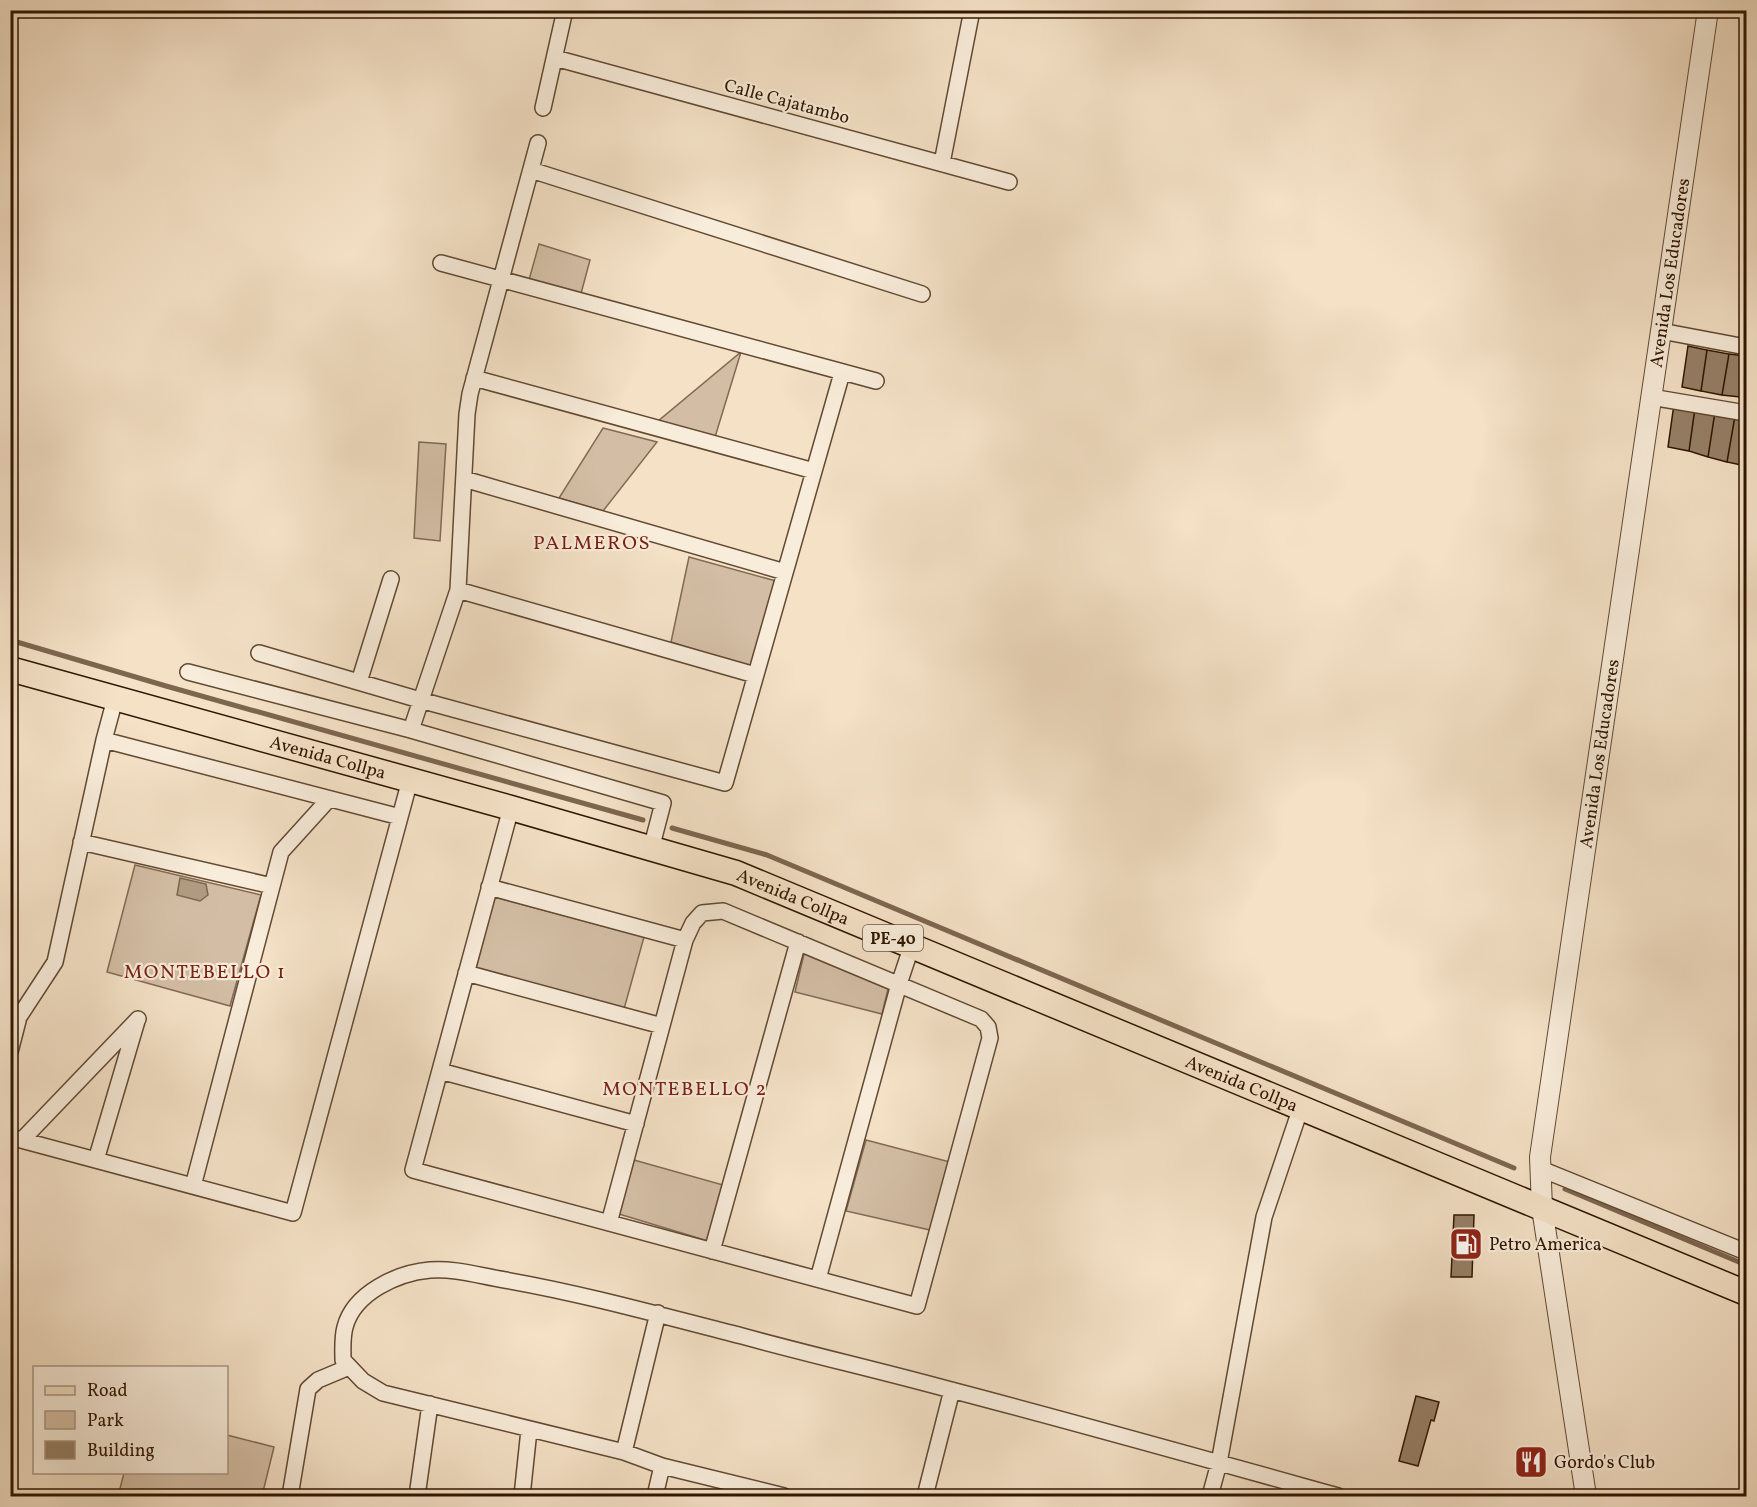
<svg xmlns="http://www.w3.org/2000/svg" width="1757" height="1507" font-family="Vollkorn,serif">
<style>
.green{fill:#d3bea5;stroke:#826a53;stroke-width:1.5}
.water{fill:#b19c83;stroke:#7d664f;stroke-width:1.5}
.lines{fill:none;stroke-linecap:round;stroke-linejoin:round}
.stream{stroke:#7d664f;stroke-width:5}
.building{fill:#968067;stroke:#301601;stroke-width:1.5}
.minor-casing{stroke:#614932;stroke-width:18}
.tertiary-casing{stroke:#614932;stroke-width:22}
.primary-casing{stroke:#301601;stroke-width:27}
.minor{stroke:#f8ecda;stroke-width:15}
.tertiary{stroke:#f8ecda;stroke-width:20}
.primary{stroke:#f4e1c6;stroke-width:24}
.labels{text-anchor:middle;stroke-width:4.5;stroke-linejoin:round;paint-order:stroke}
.shield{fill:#f8ecda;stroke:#6c5642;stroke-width:1.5}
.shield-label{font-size:16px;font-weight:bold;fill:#301601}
.street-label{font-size:18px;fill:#301601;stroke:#f8ecda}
.poi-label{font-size:18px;fill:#301601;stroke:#f8ecda;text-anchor:start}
.neighbourhood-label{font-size:20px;letter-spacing:1.5px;fill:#7a1f14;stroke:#f8ecda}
</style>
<rect width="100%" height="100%" fill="#f4e1c6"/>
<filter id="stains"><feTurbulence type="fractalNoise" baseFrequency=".00333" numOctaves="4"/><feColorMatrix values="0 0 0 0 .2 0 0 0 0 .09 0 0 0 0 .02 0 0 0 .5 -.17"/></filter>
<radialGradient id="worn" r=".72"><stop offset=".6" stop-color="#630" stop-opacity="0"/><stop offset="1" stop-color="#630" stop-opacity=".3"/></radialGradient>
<path class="green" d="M539 244 590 260 579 301 527 287Z
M741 352 715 437 657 422Z
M603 428 657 442 603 511 559 498Z
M419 442 446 444 440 541 414 538Z
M689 557 776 581 750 667 671 642Z
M135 865 261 895 230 1006 107 972Z
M494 897 644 937 624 1009 476 968Z
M804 954 888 989 882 1014 795 992Z
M866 1140 950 1162 930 1230 846 1211Z
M634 1160 723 1185 708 1241 619 1214Z
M227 1435 274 1447 262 1496H118L124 1473 226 1472Z"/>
<path class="water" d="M180 878 206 884 208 895 200 901 177 895Z"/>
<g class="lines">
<path class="stream" d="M10 640 166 686 643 820
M672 828 767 855 1514 1168
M1565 1189 1746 1265"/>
</g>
<path class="building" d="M1688 346 1707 350 1701 391 1682 387Z
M1707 350 1729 354 1722 395 1701 391Z
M1729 354 1746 356 1740 397 1722 395Z
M1746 356V399L1740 397Z
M1674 404 1695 408 1689 451 1668 447Z
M1695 408 1715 412 1708 457 1689 451Z
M1715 412 1735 416 1727 462 1708 457Z
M1735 416 1746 418V466L1727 462Z
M1454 1215H1474L1472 1277H1451Z
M1416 1396 1439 1402 1434 1421 1431 1420 1418 1466 1399 1461Z"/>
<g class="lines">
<g class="minor-casing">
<path id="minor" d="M555 58 1009 182
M543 108 565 10
M942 163 972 10
M531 170 922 294
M441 263 876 381
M1661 331 1746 347
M474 378 814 471
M1651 397 1746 413
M464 479 785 572
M458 590 755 675
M259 653 420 700 725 783 842 373
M188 672 411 730 663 803 651 849
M359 682 391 579
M411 730 458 590 467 414 470 394 538 143
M104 740 400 817
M511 808 413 1170 917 1306 990 1038 988 1027 981 1019 723 911 702 913 693 923 685 940 609 1223
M81 842 272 886
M489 887 685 940
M466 973 662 1026
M10 1052 19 1017 55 962 104 740 115 699
M440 1071 636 1124
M10 1137 293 1213 410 780
M22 1140 138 1019
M96 1160 137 1021
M1541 1169 1746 1252
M193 1186 281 852 329 799
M712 1251 798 942
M818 1279 899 984 912 945
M624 1452 658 1313
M290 1496 308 1389 318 1380 349 1367
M417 1496 430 1404
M522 1496 529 1430
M655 1496 662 1466
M784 1496 662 1466 624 1452 383 1393 363 1381 343 1360C343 1349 342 1338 345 1327 354 1293 397 1273 430 1270 455 1268 480 1276 505 1280 585 1294 663 1316 742 1336 811 1355 882 1371 951 1390 1081 1424 1209 1460 1338 1496
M925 1496 952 1390
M1210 1496 1219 1463 1264 1217 1301 1107"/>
</g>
<g class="tertiary-casing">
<g id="tertiary">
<path id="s1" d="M1586 1496 1542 1208 1540 1157 1708 10"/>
</g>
</g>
<g class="primary-casing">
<g id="primary">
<path id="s2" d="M10 669 511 808 736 873 1746 1293"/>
</g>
</g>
<use href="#minor" class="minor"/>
<use href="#tertiary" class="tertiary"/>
<use href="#primary" class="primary"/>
</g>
<defs>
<g id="fuel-square" transform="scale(1.725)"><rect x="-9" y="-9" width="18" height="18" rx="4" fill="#8f2418" stroke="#f8ecda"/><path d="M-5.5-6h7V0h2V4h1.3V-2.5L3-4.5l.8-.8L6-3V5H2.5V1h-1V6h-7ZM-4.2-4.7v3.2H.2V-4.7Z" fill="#fff"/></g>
<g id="restaurant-square" transform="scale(1.725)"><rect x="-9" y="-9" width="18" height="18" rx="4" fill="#8f2418" stroke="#f8ecda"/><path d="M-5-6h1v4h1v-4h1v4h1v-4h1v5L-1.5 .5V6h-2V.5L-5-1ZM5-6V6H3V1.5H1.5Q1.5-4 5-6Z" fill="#fff"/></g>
</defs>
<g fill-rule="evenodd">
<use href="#fuel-square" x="1466" y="1244"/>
<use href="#restaurant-square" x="1531" y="1462"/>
</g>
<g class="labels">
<rect class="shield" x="863" y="925" width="60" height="26" rx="4.5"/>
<g class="shield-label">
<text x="893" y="944">PE-40</text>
</g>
<g class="street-label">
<text transform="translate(787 101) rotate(15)" y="6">Calle Cajatambo</text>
<text dy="6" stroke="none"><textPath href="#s1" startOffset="1236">Avenida Los Educadores</textPath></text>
<text dy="6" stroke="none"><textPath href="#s1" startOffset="750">Avenida Los Educadores</textPath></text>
<text dy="6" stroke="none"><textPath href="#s2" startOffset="330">Avenida Collpa</textPath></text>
<text dy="6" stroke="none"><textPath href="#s2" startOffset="816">Avenida Collpa</textPath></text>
<text dy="6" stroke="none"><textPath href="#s2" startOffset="1302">Avenida Collpa</textPath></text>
</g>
<g class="poi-label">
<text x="1489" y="1250">Petro America</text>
<text x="1554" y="1468">Gordo's Club</text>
</g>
<g class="neighbourhood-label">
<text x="592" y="549">PALMEROS</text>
<text x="205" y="978">MONTEBELLO 1</text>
<text x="685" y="1095">MONTEBELLO 2</text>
</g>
</g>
<rect width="1757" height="1507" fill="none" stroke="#f4e1c6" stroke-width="36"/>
<rect x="12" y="12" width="1733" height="1483" fill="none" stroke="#301601" stroke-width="3"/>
<rect x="18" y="18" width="1721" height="1471" fill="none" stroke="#301601" stroke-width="1.5"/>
<rect x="33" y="1366" width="195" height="108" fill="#f8ecda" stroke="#a89683" stroke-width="1.5"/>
<rect x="45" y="1386" width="30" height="9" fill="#f4e1c6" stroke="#a89683" stroke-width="1.5"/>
<text x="87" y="1396" font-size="18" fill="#301601">Road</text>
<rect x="45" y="1411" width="30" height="18" fill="#d3bea5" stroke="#a89683" stroke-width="1.5"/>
<text x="87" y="1426" font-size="18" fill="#301601">Park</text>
<rect x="45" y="1441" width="30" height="18" fill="#968067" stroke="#a89683" stroke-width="1.5"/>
<text x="87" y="1456" font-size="18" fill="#301601">Building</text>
<rect width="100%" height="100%" filter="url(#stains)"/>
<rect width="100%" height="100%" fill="url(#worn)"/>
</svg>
